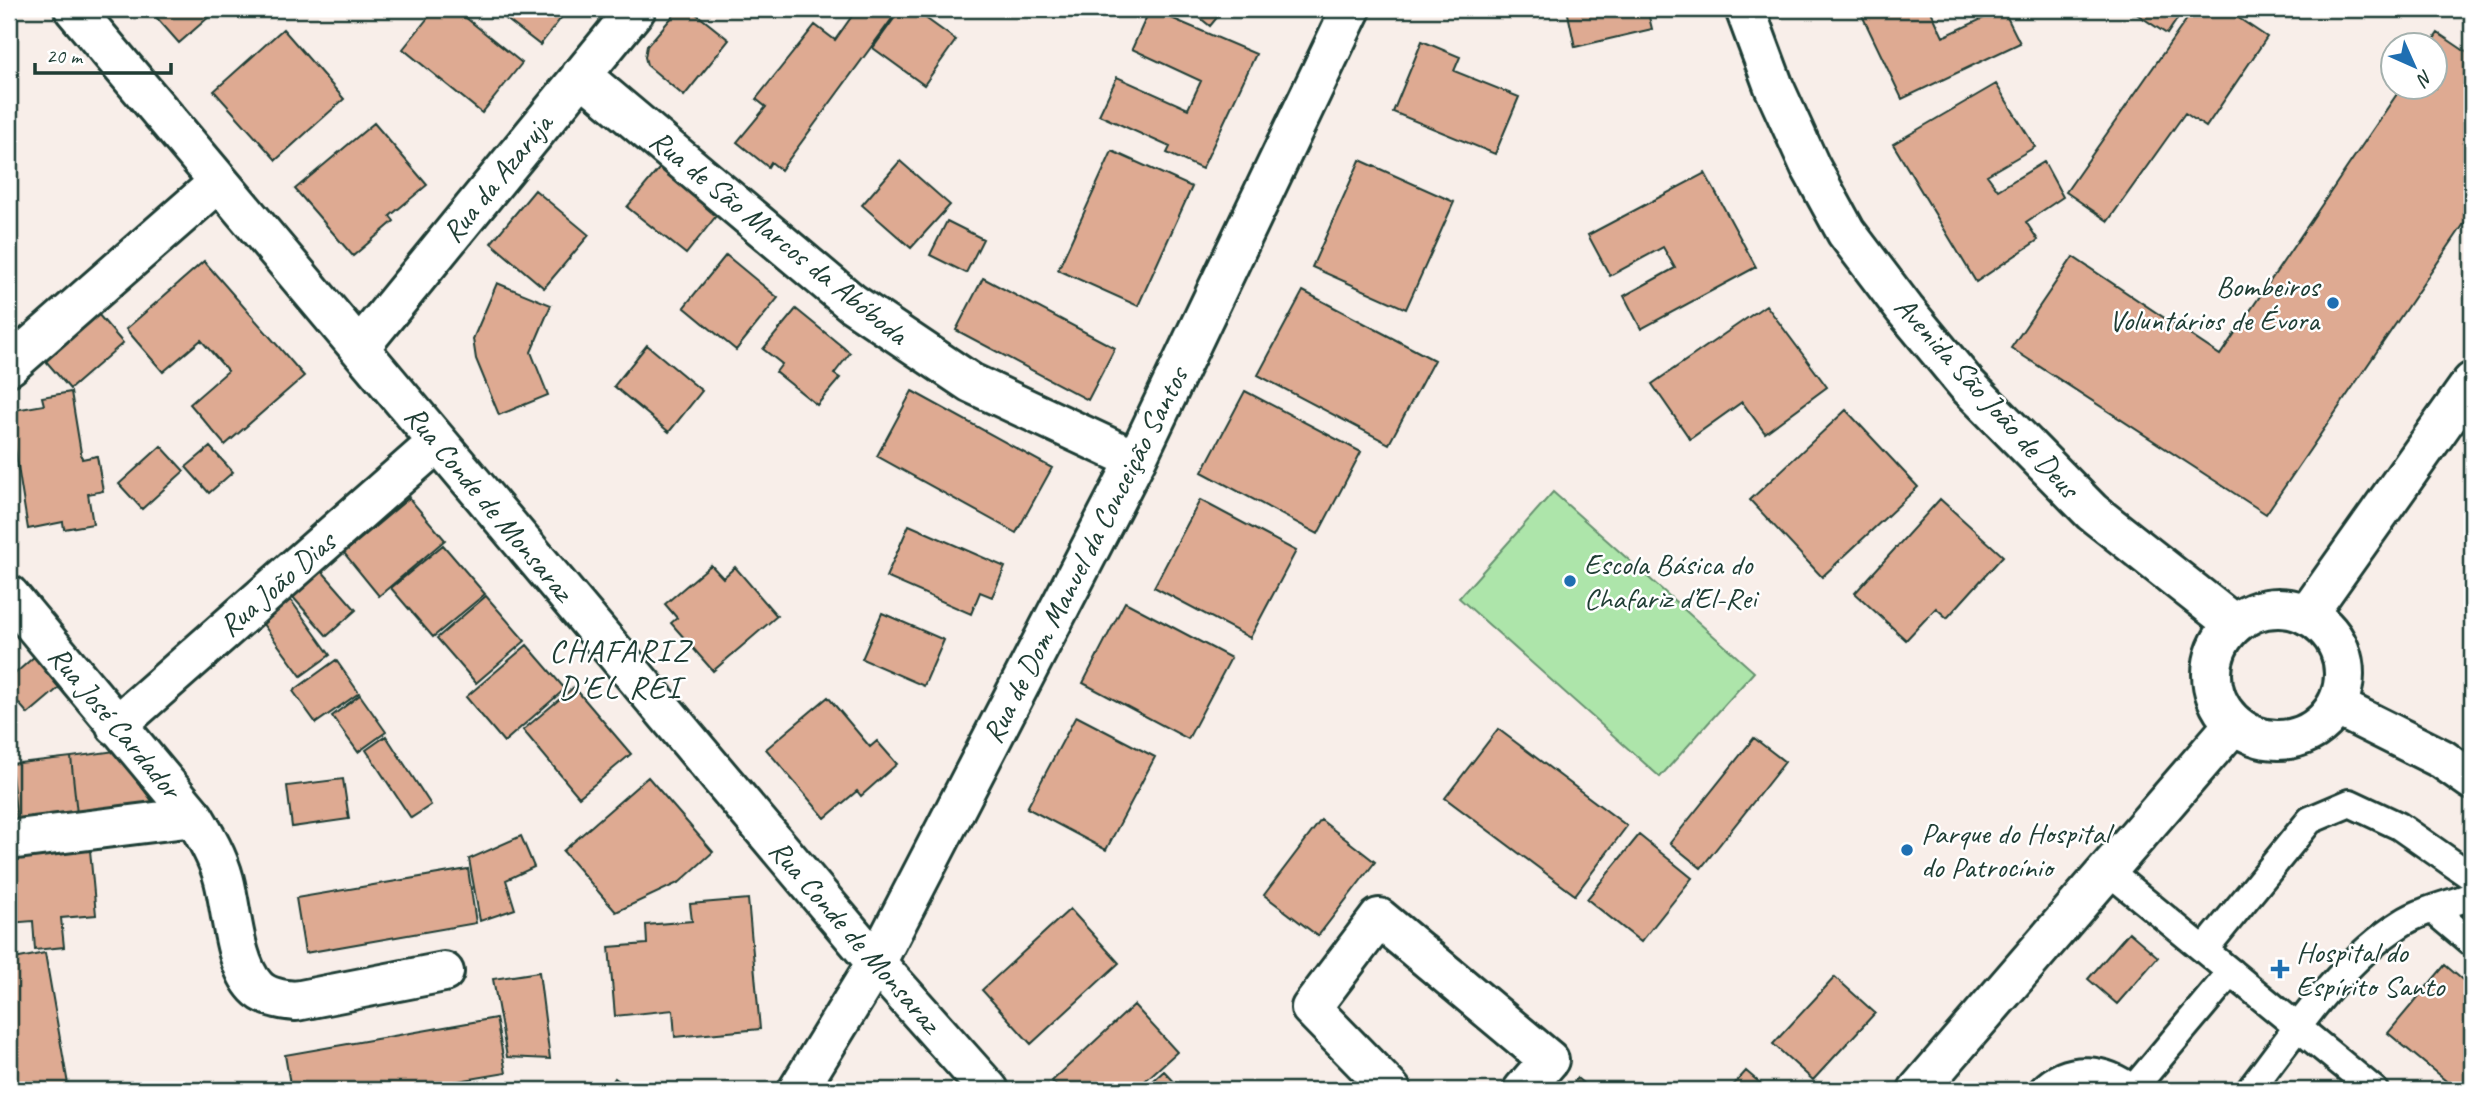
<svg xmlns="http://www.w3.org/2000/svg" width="2481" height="1099" font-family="Caveat,sans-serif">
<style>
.park{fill:#ade5aa;stroke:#66916f;stroke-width:2}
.building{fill:#deaa92;stroke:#1f3d34;stroke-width:2}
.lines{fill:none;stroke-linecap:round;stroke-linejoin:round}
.service-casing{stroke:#1f3d34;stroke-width:32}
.minor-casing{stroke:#1f3d34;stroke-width:44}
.primary-casing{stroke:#1f3d34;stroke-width:44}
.service{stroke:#fff;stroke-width:26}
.minor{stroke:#fff;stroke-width:38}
.primary{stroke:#fff;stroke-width:38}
.poi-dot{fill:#1f6fb2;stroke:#fff;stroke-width:2.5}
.labels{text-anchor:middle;stroke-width:5;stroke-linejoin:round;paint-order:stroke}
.street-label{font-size:30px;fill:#1f3d34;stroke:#fff}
.poi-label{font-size:30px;fill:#1f3d34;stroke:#fff;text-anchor:start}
.neighbourhood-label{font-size:32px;letter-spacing:2px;fill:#1f3d34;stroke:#fff}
</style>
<rect width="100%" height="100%" fill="#f8eee9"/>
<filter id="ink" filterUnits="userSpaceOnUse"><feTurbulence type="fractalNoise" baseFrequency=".0143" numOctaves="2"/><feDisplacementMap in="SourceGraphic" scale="14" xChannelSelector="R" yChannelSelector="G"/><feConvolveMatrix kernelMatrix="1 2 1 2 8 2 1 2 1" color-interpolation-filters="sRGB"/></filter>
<g filter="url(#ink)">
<path class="park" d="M1553 492 1754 672 1660 777 1459 598Z"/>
<path class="building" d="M149 9H218L179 43Z
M435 9H455L522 63 482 113 403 49Z
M493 9H568L540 45Z
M679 9H690L729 40 684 96 647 65 645 57 647 46Z
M857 9H899L781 170 771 162 768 167 737 142 766 107 756 99 815 25 835 40Z
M901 9H913L956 40 924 85 873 48Z
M1150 9 1256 54 1202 169 1167 153 1170 147 1099 115 1117 77 1188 109 1201 81 1132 49Z
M1189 9H1224L1210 26Z
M1567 9H1647L1652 29 1575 47Z
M1859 9H1930L1943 37 2003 9 2020 43 1902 99Z
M2129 9H2184L2167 34Z
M2194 9H2225L2267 37 2206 127 2185 113 2108 221 2066 192Z
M283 29 344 99 276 160 214 91Z
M2438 33 2472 56V212L2266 514 2011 348 2073 257 2220 355 2401 88H2436V46H2429Z
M1422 41 1460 57 1454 71 1519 97 1495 154 1393 112Z
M1996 84 2035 147 1987 175 1998 190 2044 162 2063 197 2026 222 2038 240 1976 282 1893 144Z
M374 123 427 185 390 216 394 221 353 256 295 189Z
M1112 151 1192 187 1138 306 1058 270Z
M1360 160 1454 202 1406 309 1312 267Z
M900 161 950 205 911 248 862 205Z
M663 164 720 211 686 254 627 207Z
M1705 173 1756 267 1641 329 1624 296 1675 268 1663 247 1610 276 1588 235Z
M535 190 589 235 544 288 491 243Z
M947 221 983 239 966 273 930 255Z
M726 255 778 298 736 350 684 307Z
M204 261 304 376 225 445 190 404 228 371 201 340 163 372 126 329Z
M983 278 1115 348 1088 400 956 330Z
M497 283 551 305 531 352 548 395 499 415 476 359 473 339Z
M1303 291 1434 360 1389 444 1258 375Z
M1766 305 1827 387 1765 433 1742 402 1690 439 1652 384Z
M796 309 850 353 834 374 840 378 817 405 776 372 782 364 763 349Z
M98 314 123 343 70 389 45 360Z
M647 345 702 391 669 432 614 386Z
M912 391 1052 468 1016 533 877 456Z
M1245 391 1361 452 1318 534 1202 472Z
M71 392 82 459 97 456 103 491 88 494 93 524 64 529 63 522 28 529 9 411 44 405 42 397Z
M1846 410 1918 487 1822 577 1750 500Z
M161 446 184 471 142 509 119 484Z
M210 447 233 472 209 493 186 467Z
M409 498 445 540 379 596 344 553Z
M1940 499 2003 556 1947 618 1936 608 1906 640 1855 593Z
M1200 500 1296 551 1250 638 1154 587Z
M909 525 1005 567 992 597 980 592 971 614 886 577Z
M443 545 485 594 433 637 391 588Z
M711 565 723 578 735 567 777 616 713 671 671 623 677 618 665 604Z
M321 570 356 610 327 636 292 596Z
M486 596 525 641 476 683 437 638Z
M290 599 330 655 301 676 260 620Z
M1125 602 1231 658 1188 739 1083 683Z
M882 613 944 640 924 686 862 659Z
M527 645 565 689 504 742 466 697Z
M35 656 61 686 28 714 9 692V679Z
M336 660 359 693 316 723 293 691Z
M574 687 631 754 579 797 523 730Z
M360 695 386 732 358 752 332 716Z
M828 697 870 747 877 741 897 764 861 796 857 791 825 818 766 749Z
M1076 716 1155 757 1106 850 1027 808Z
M1498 729 1627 826 1575 895 1445 798Z
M386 736 431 805 411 818 366 750Z
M1754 738 1785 762 1701 868 1670 843Z
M115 751 155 805 77 814 71 757Z
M71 757 77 814 17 821 11 764Z
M9 764 17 821H9Z
M648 777 713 852 680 882 616 912 563 851Z
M343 779 349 819 292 827 287 786Z
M1321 820 1375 862 1318 936 1264 895Z
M1639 835 1692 878 1641 942 1587 899Z
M521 836 534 867 506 880 515 909 480 921 469 859Z
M90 850 96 915 61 918 64 947 35 950 33 921 9 923V857Z
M468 869 476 923 305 953 296 898Z
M748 899 760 1029 675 1037 673 1010 615 1016 609 947 647 944 646 925 692 921 690 904Z
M1070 909 1119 963 1031 1044 982 990Z
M2129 932 2158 957 2117 1004 2088 979Z
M45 953 69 1090H14L9 1059V960Z
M2445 965 2472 988V1090H2457L2388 1033Z
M539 972 550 1059 507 1057 493 979Z
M1835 977 1875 1013 1813 1080 1773 1044Z
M1134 1005 1177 1052 1135 1090H1061L1052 1081Z
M496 1018 506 1073 405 1090H291L285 1055Z
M1164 1071 1182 1090H1143Z
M1746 1071 1768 1090H1729Z
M615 1078 632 1090H607Z
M1577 1078 1591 1090H1567Z"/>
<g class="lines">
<g class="service-casing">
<path id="service" d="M2108 871 2204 950 2310 820 2350 803 2399 826 2472 877
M2433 910 2472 943
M2204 950 2374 1090
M2133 1089 2231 972
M2042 1090C2068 1063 2106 1067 2134 1090
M2250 1090C2293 1034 2341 961 2402 923 2422 910 2450 904 2472 896"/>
</g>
<g class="minor-casing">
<path id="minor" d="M74 9 876 963 989 1090
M581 75 852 303 971 383 1136 460
M359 348 636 9
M9 366 219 182
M9 595 194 817C206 837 218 857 224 880 232 911 234 964 256 987 265 997 282 1000 296 1001L444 972
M2307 615 2472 382
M116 726 438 442
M9 840 194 817
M798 1090 876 963 1136 460 1351 9
M1391 1090 1311 1008 1379 918 1549 1060 1523 1090
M1918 1090 2233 725"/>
</g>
<g class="primary-casing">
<path id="primary" d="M1745 9 1774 87 1810 166 1846 232 1905 310 1967 385 2092 512 2234 624
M2212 674a66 66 0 1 1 132 0a66 66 0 1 1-132 0Z
M2336 706 2442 759 2472 780"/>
</g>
<use href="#service" class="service"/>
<use href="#minor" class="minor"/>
<use href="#primary" class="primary"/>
</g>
</g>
<g class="poi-dot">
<circle cx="2333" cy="303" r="7"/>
<circle cx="1570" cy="581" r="7"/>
<circle cx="1907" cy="850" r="7"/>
<path d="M2276.5 958.5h7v7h7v7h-7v7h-7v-7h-7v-7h7z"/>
</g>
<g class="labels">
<g class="street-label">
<text transform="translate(497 178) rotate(-51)" y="10">Rua da Azaruja</text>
<text transform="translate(779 237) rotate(39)" y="10">Rua de São Marcos da Abóboda</text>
<text transform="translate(1987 397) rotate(48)" y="10">Avenida São João de Deus</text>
<text transform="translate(489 503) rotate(50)" y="10">Rua Conde de Monsaraz</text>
<text transform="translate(1085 555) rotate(-63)" y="10">Rua de Dom Manuel da Conceição Santos</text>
<text transform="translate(277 584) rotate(-41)" y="10">Rua João Dias</text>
<text transform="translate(115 722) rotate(50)" y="10">Rua José Cardador</text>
<text transform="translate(855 936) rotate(49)" y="10">Rua Conde de Monsaraz</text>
</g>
<g class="poi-label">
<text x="2319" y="296" text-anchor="end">Bombeiros<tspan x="2319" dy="34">Voluntários de Évora</tspan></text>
<text x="1584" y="574">Escola Básica do<tspan x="1584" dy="34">Chafariz d’El-Rei</tspan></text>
<text x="1921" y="843">Parque do Hospital<tspan x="1921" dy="34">do Patrocínio</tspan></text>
<text x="2296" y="962">Hospital do<tspan x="2296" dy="34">Espírito Santo</tspan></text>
</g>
<g class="neighbourhood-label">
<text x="620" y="661">CHAFARIZ<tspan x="620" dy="37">D'EL REI</tspan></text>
</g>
</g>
<rect width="2481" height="1099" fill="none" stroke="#fff" stroke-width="35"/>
<rect x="18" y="18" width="2446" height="1064" fill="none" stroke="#1f3d34" stroke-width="2.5" filter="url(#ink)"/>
<g transform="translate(2414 66) rotate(135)"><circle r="33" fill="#ffffff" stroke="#a5b1ae" stroke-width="2"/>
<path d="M0-5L12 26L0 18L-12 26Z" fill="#1f6fb2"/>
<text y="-10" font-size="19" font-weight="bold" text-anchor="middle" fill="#1f3d34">N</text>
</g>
<path d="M35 63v10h136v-10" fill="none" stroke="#1f3d34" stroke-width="3.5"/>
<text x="46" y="63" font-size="21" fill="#1f3d34" stroke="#ffffff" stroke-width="5" paint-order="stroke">20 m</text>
</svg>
